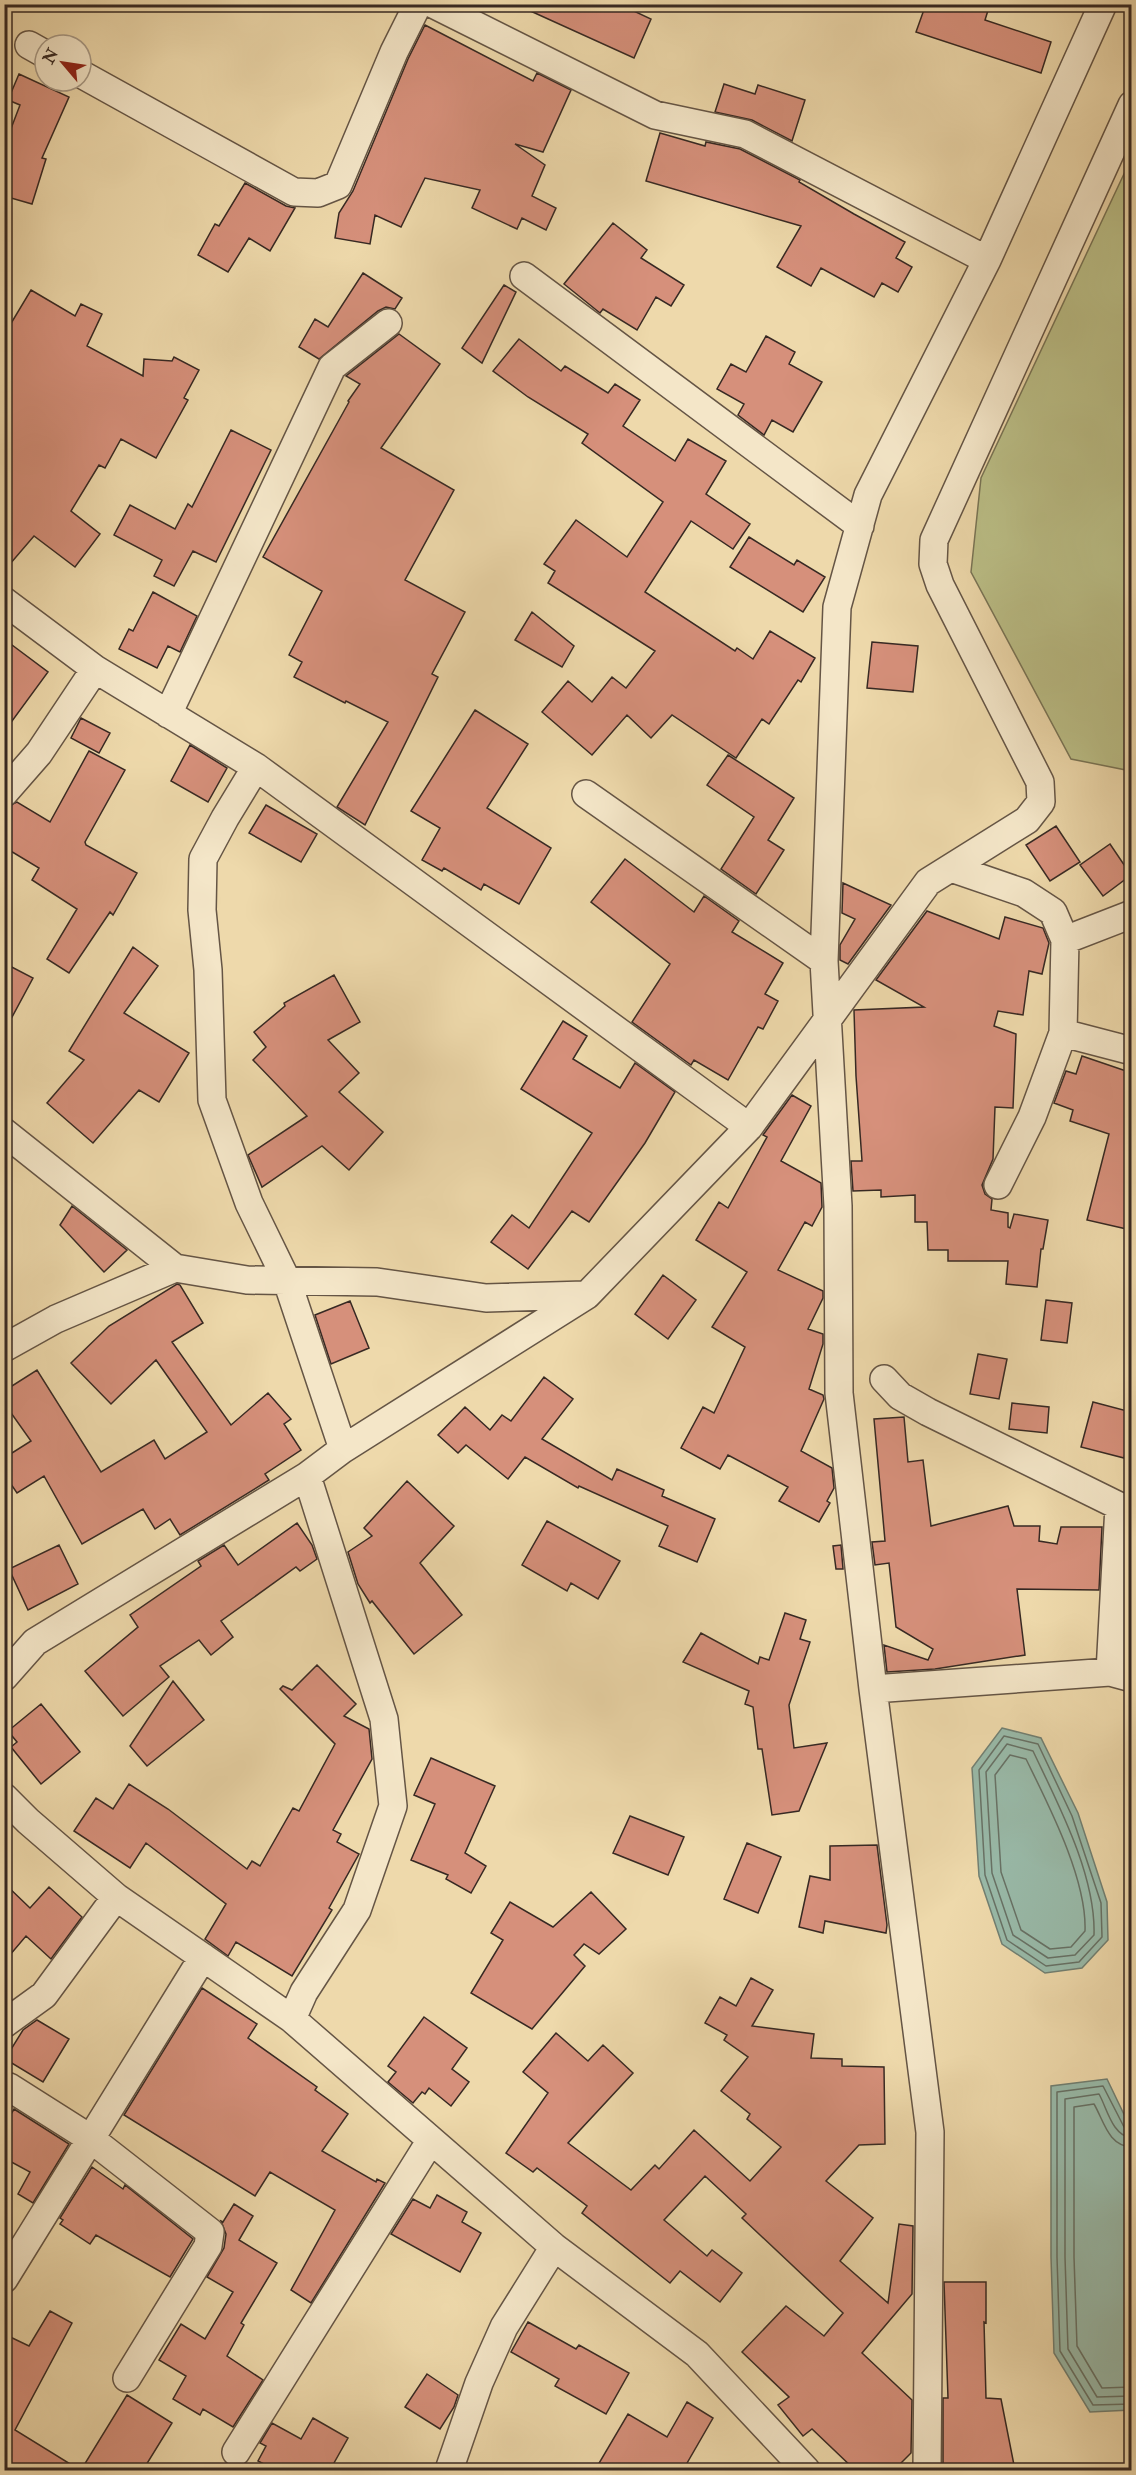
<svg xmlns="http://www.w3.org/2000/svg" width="1136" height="2475" font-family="'IM FELL Double Pica',serif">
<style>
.green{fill:#bbbf87;stroke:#797455;stroke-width:1.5}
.water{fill:#99baa9;stroke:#728073;stroke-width:1.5}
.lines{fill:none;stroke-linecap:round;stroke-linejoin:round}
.shore{stroke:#687266;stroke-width:1.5}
.building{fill:#d6907b;stroke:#372923;stroke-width:1.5}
.street-casing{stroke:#655545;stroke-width:30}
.street{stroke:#f4e6c8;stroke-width:27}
</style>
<rect width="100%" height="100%" fill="#eed9ab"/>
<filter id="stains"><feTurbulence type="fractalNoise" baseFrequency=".00333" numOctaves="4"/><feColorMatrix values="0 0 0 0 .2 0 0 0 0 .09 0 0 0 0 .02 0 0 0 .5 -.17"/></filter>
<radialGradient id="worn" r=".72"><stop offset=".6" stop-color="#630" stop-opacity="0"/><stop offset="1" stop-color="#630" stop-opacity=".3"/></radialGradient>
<path class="green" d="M1131 159V771L1071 759 971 572 981 478Z"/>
<path class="water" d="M1002 1728 1041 1738 1078 1813 1107 1902 1108 1940 1082 1968 1045 1973 1002 1944 979 1876 972 1768Z
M1107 2079 1131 2129V2410L1090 2412 1054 2353 1051 2257V2086Z"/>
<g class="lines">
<path class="shore" d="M1004 1736 1038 1744 1072 1816 1101 1903 1102 1937 1079 1962 1046 1966 1007 1940 985 1875 979 1770Z
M1007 1744 1033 1751C1058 1804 1096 1875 1094 1935L1075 1955 1048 1958 1013 1935 992 1873 986 1772Z
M1010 1755 1026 1759C1049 1806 1087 1879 1085 1931L1071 1947 1050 1949 1021 1930 1001 1872 995 1775Z
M1132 2130 1124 2127 1103 2086 1057 2092V2257L1060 2351 1093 2405 1132 2404
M1132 2138C1112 2136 1107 2108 1099 2094L1065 2099V2257L1068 2349 1097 2397 1132 2396
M1132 2147C1108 2146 1104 2121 1094 2104L1074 2107V2257L1077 2346 1102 2388 1132 2387"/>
</g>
<path class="building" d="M515 4H619L651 19 634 58Z
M926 4H990L985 20 1051 42 1041 73 916 32Z
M425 25 533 81 537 73 571 90 543 152 515 144 545 165 532 196 556 208 546 230 522 218 517 229 472 208 480 190 425 178 401 227 375 215 370 244 335 238 339 213 353 191 408 59Z
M19 74 69 97 42 158 46 159 32 204 4 196V147L20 105 8 100Z
M724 84 755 94 758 85 805 100 792 141 752 120 715 112Z
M660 133 705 146 706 142 740 149 800 180 799 182 854 214 905 242 896 258 912 267 898 292 882 283 874 297 821 268 811 286 777 267 801 226 646 181Z
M245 183 286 206 295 208 270 251 249 238 228 272 198 255 215 224 219 226Z
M613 223 647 250 641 258 684 285 671 306 656 297 637 330 603 309 600 313 564 284Z
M363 273 402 298 395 309 386 307 378 311 319 359 299 347 315 319 328 327Z
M504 285 516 292 482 363 462 348Z
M31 290 75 316 81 304 102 314 87 346 143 376 144 359 172 361 174 357 199 370 184 398 188 400 156 458 121 439 105 468 99 465 71 511 100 534 75 567 34 536 4 571V335Z
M399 334 440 364 381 448 454 490 405 580 465 612 432 674 438 677 365 825 337 807 388 722 346 701 345 703 294 677 302 662 289 655 322 591 263 557 349 402 348 401 360 384 346 376Z
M766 336 795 352 789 364 822 382 793 432 772 420 764 435 738 415 744 404 717 389 731 364 746 372Z
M519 339 561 371 565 366 608 393 615 384 640 400 623 426 675 461 688 439 726 461 706 494 750 524 733 549 691 521 645 592 735 651 737 648 753 659 770 631 815 658 801 682 798 680 769 724 762 719 736 758 672 715 651 738 627 715 592 755 542 712 568 681 592 702 612 677 626 688 655 651 548 583 555 571 544 564 576 520 627 557 663 502 582 443 588 434 528 397 493 371Z
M231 430 271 450 216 562 193 551 174 586 154 576 162 560 114 535 130 505 175 529 188 504 192 507Z
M749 537 794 565 797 560 825 577 803 612 730 567Z
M153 592 197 616 180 652 168 646 157 668 119 649 129 629 133 631Z
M532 612 574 646 562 667 515 640Z
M4 639 48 672 4 732Z
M872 642 918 646 913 692 867 688Z
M475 710 528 744 487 808 551 848 519 904 484 884 481 890 444 868 442 871 422 860 440 828 411 811Z
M81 718 110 733 99 753 71 738Z
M190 745 227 768 208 802 171 781Z
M89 751 125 770 85 842 86 845 137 873 113 915 110 912 69 973 47 959 77 909 32 880 39 868 4 847V808L17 802 50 822Z
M728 755 794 798 768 840 784 850 756 894 721 869 754 817 707 785Z
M266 805 317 834 301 862 249 833Z
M1056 826 1080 862 1050 881 1026 845Z
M1110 844 1131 875 1103 896 1080 865Z
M625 859 694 912 704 896 739 921 732 932 783 963 765 994 778 1001 763 1029 758 1027 728 1080 694 1060 691 1065 632 1022 670 964 591 902Z
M843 883 891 905 848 964 840 960V945L855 919 842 913Z
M927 911 999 939 1005 917 1043 928 1049 943 1042 974 1029 971 1023 1015 998 1011 994 1026 1016 1034 1013 1108 995 1107 993 1159 982 1185 985 1194 992 1199 991 1210 1008 1213V1227L1010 1228 1014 1214 1048 1220 1043 1249H1041L1037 1287 1006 1284 1008 1261H948V1250H928L927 1222H915V1195L881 1197V1190L853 1191 851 1161H862L856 1076 854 1010 924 1007 876 980Z
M133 947 158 966 124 1013 189 1053 159 1102 139 1090 93 1143 47 1103 84 1060 69 1051Z
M4 963 33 978 4 1032Z
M334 975 360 1022 328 1040 359 1073 339 1092 383 1132 349 1170 322 1146 262 1187 248 1155 307 1116 253 1060 266 1047 254 1032 285 1006 284 1003Z
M563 1021 587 1036 573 1059 620 1088 635 1063 675 1092 645 1143 589 1222 572 1211 528 1269 491 1242 512 1215 529 1228 592 1133 521 1089Z
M1082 1056 1129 1072 1127 1077 1131 1078V1230L1087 1220 1109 1134 1070 1121 1073 1110 1054 1103 1066 1071 1076 1074Z
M792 1095 811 1106 781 1161 821 1183 822 1207 812 1226 805 1222 778 1270 823 1291V1298L808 1329 823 1334V1344L809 1389 823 1395 824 1399 801 1451 832 1468 834 1488 827 1501 830 1503 819 1522 779 1501 788 1487 728 1455 720 1469 681 1448 703 1407 714 1413 745 1347 712 1327 747 1272 696 1240 719 1202 728 1208 767 1137 763 1135Z
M72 1206 127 1250 104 1272 60 1225Z
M663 1275 696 1300 668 1339 635 1314Z
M177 1284 180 1285 203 1323 172 1342 231 1425 268 1393 291 1419 284 1424 301 1450 265 1474 269 1480 180 1535 170 1519 155 1529 143 1509 82 1544 44 1476 17 1493 4 1474V1458L31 1441 4 1403V1391L37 1370 101 1472 154 1440 165 1459 207 1432 156 1360 111 1404 71 1363 109 1326Z
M1046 1300 1072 1303 1067 1343 1041 1340Z
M350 1301 369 1348 331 1364 315 1315Z
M978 1354 1007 1359 999 1399 970 1394Z
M544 1377 573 1399 542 1439 612 1480 617 1469 664 1490 662 1496 715 1519 697 1562 659 1546 668 1526 579 1486 578 1488 525 1457 508 1479 466 1445 458 1453 438 1435 465 1407 490 1430 502 1415 511 1421Z
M1093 1402 1131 1412V1429L1124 1458 1081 1447Z
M1012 1403 1049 1407 1047 1433 1009 1429Z
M904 1417 908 1462 923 1460 931 1526 1008 1506 1014 1526H1040L1039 1541 1057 1544 1061 1527H1102L1099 1590 1017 1589 1025 1655 935 1669 887 1672 884 1645 928 1660 933 1649 896 1627 889 1563 875 1565 872 1542 885 1541 874 1419Z
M407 1481 454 1526 420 1563 462 1615 414 1654 372 1601 370 1603 358 1584 348 1552 372 1536 364 1528Z
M547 1521 620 1561 598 1599 571 1583 567 1591 522 1565Z
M297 1523 312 1545 317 1559 300 1571 296 1567 221 1621 233 1637 211 1655 199 1640 160 1666 169 1677 123 1716 85 1671 138 1627 130 1615 201 1566 198 1561 224 1545 238 1565Z
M59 1545 78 1584 28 1610 9 1569Z
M841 1545 843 1569H836L833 1546Z
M785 1613 806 1620 800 1639 810 1642 789 1705 794 1748 827 1743 799 1811 772 1815 762 1749H758L753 1707 745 1704 749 1691 683 1662 701 1633 758 1664 760 1657 769 1660Z
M317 1665 356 1704 344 1716 369 1729 372 1759 333 1830 341 1834 337 1842 359 1854 329 1908 332 1910 292 1976 236 1942 228 1956 205 1939 226 1904 146 1843 130 1868 74 1831 96 1798 113 1809 129 1784 168 1809 247 1869 252 1861 260 1866 293 1808 299 1811 335 1744 280 1689 283 1686 292 1690Z
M173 1681 204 1720 147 1766 130 1746Z
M41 1704 80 1752 41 1784 11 1747 17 1742 8 1731Z
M431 1758 495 1786 465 1853 486 1866 471 1893 446 1879 448 1875 411 1860 435 1804 414 1795Z
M630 1816 684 1837 668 1875 613 1853Z
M747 1843 781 1857 758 1913 724 1899Z
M877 1845 887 1925 886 1933 825 1921 823 1933 799 1927 810 1876 830 1880V1846Z
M4 1883 30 1908 49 1887 82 1917 51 1959 26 1936 4 1962Z
M591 1892 626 1929 599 1954 584 1944 574 1955 585 1966 532 2029 471 1993 503 1940 491 1933 510 1902 553 1927Z
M751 1978 773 1990 752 2026 814 2034 811 2058 842 2059V2066L884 2067 885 2144 859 2145 826 2181 873 2218 840 2261 888 2303 899 2224 913 2226 912 2294 862 2353 912 2400 911 2453 894 2470H855L812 2429 803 2436 778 2405 789 2397 742 2352 786 2306 824 2336 843 2313 742 2218 746 2214 705 2176 664 2220 707 2256 712 2250 742 2273 720 2302 680 2271 670 2283 582 2213 587 2206 537 2168 533 2172 506 2153 548 2093 523 2072 556 2033 588 2061 603 2045 633 2073 568 2143 631 2190 655 2165 659 2169 694 2130 750 2181 781 2147 747 2119 750 2114 721 2091 748 2057 724 2040 727 2035 705 2023 720 1997 736 2006Z
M202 1988 257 2024 248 2038 317 2087 315 2090 348 2114 322 2151 376 2182 377 2179 385 2183 311 2303 291 2290 335 2210 270 2172 255 2196 124 2115Z
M424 2017 467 2048 452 2069 469 2082 451 2106 429 2088 425 2094 422 2092 413 2103 388 2082 396 2072 388 2066Z
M37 2020 69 2039 43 2082 5 2059 23 2030Z
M14 2109 69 2144 33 2203 18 2194 30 2172 4 2158V2126Z
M92 2167 123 2189 125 2185 193 2239 170 2277 96 2235 90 2244 60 2224 63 2220 60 2218Z
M437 2195 467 2212 462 2222 481 2233 460 2272 391 2234 413 2199 430 2208Z
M234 2204 253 2216 239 2240 277 2263 241 2323 244 2325 227 2356 263 2380 233 2427 203 2409 200 2415 173 2399 186 2376 159 2360 181 2324 205 2339 233 2292 207 2277 224 2248 226 2234 221 2221 223 2222Z
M944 2282H986V2323L984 2322 986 2398 1001 2399 1015 2470H943V2398H948Z
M50 2311 72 2323 15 2430 80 2470H4V2334L29 2346Z
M528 2322 576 2349 579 2345 629 2373 606 2414 555 2386 559 2379 511 2352Z
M427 2374 458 2395 454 2407 440 2429 405 2407Z
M127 2395 172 2423 143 2470H81Z
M687 2402 713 2418 683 2470H595L628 2414 667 2437Z
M313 2418 348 2438 330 2470H275L258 2461 266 2446 260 2443 272 2423 301 2439Z"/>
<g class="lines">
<g class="street-casing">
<path id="street" d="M433 4 655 115 745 134 987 260
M29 45 45 54
M81 74 294 192 318 193 338 185 394 52 418 4
M524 276 860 526
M4 601 95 669 256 767 749 1127
M168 714 332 367 388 323
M256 767 225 818 203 859 202 910 208 970 212 1100 249 1203 287 1281 343 1449
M4 793 39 753 95 669
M586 794 824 961
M951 868 1024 893 1053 912 1065 940 1063 1033 1032 1117 998 1185
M1065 940 1132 914
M1063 1033 1132 1051
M4 1132 175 1268
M4 1348 56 1319 175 1268 247 1280 377 1282 486 1298 585 1295
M884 1379 900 1396 928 1412 1119 1506 1132 1508
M1110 1672 1119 1506
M4 1677 35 1642 307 1476 343 1449 587 1295 749 1127 928 882 1027 820 1041 802 1040 782 940 585 933 564 934 540 1132 105
M873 1689 1110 1672 1132 1678
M4 1797 28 1821 116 1897 292 2019 554 2247 697 2354 806 2470
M292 2019 304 1992 357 1910 393 1806 384 1719 307 1476
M4 2024 44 1995 116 1897
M9 2087 91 2139 210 2232 208 2246 127 2378
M4 2279 203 1957
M236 2452 431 2140
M449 2470 479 2383 504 2327 554 2247
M927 2470 930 2132 873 1689 839 1393 838 1206 824 961 837 607 868 495 987 260 1103 4"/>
</g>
<use href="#street" class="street"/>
</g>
<rect width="1136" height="2475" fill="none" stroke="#eed9ab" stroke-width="24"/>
<rect x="6" y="6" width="1124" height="2463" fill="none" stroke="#372923" stroke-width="3"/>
<rect x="12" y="12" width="1112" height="2451" fill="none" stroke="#372923" stroke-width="1.5"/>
<g transform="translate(63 63) rotate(299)"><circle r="28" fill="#f4e6c8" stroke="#a89a86" stroke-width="1.5"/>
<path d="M0-4.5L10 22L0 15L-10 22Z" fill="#8f2418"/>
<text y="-9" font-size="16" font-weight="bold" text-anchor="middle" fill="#372923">N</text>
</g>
<rect width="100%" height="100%" filter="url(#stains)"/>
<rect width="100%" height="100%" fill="url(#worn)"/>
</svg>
